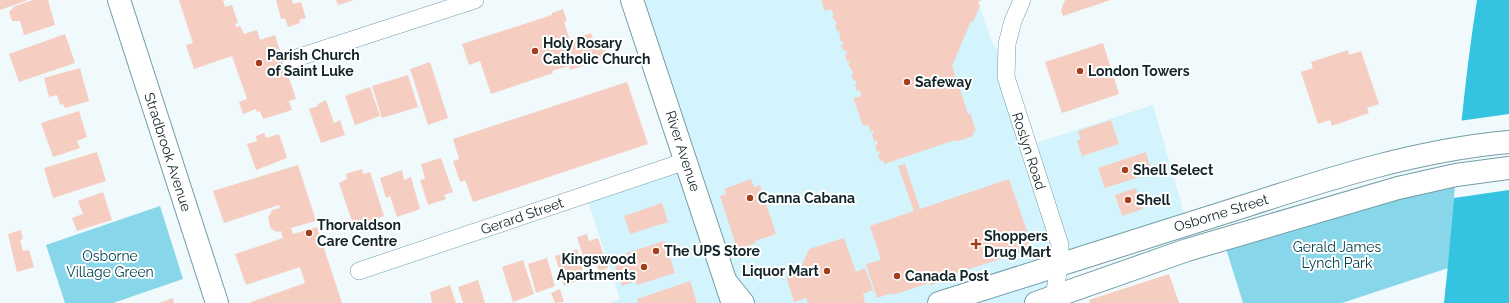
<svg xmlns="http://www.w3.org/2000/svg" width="1509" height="303" font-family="Raleway,sans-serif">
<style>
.built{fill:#d3f4fc}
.green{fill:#88d6e9}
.water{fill:#34c4e1}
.pier{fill:#f0f9fb}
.building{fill:#f6cdc1}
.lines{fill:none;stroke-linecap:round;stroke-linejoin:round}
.minor-casing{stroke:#729ea8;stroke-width:18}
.tertiary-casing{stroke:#729ea8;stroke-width:24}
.secondary-casing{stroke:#729ea8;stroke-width:24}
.minor{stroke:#fff;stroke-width:17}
.tertiary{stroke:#fff;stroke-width:22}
.secondary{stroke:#fff;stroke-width:22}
.poi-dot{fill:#a63e1c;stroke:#fff;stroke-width:1.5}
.labels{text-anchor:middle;stroke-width:4;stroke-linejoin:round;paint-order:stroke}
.poi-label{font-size:14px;font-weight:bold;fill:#122428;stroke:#fff;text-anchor:start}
.street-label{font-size:14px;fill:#122428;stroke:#fff}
.park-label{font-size:14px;fill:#00424d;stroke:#fff}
</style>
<rect width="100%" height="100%" fill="#f0f9fb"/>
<path class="built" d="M632 0H980L978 2 992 43 1005 57 1027 146 1153 105 1187 224 1059 266 1053 303H609L620 299 586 195 686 161Z"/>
<path class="green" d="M1457 185 1448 268 1342 303H1243L1223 239Z
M160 206 183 279 113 303H65L46 245Z"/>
<path class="water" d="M1477 0H1509V303H1444C1455 202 1461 100 1477 0Z"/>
<path class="pier" d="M1509 114V190L1454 198 1459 121Z"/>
<path class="building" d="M0 0H28L0 10Z
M33 0H48L55 25 24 35 20 21H12L9 12 15 6Z
M179 0H223L225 7 232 5 238 23 235 24 236 27 240 26 244 34 257 30 260 40 275 35 296 99 289 101 292 110 263 119 260 111 257 112 256 109 243 114 239 102 247 99 232 56 194 69 186 45 193 43Z
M276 0H292L293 4 301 2 306 18 299 20 300 23 288 27 285 18 281 19Z
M336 0H354L338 5Z
M821 0H982L978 2 980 6 973 22 971 21 952 66 968 114 970 113 976 131H974L973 136 956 142 955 140 884 164 883 160 880 161 878 154H881L880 151 877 152 875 145 878 144 876 140 874 141 872 134 874 133 873 131 871 132 868 125 863 126 854 100V98L861 96 860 90 857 91 855 84 857 83 856 81H854L851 75 854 74 848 64 850 63 849 61 847 62 845 55 847 54 846 50 844 51 841 45 844 44 843 42H841L839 31H837L835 25 837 24 832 16 834 15 831 9 825 11Z
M1065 0H1111L1063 16 1061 10Z
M563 9 567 21 564 22 570 40 591 33 595 44 602 41 607 58 570 70 569 66 552 71 553 73 491 94 480 61 469 65 462 44 552 15V13Z
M65 34 75 63 19 82 9 54Z
M1103 43 1119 94 1062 113 1045 62Z
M1348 50 1349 55 1361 51 1379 104 1367 108 1369 113 1332 126 1330 120 1318 124 1301 72 1313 68 1311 62Z
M430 62 448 118 428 125 410 69Z
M80 68 89 101 65 108 63 104 60 105 57 95 49 97 44 78Z
M408 75 418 107 382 118 372 86Z
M627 82 648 144 473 202 465 180 460 182 453 161 459 159 453 139Z
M370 87 380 116 355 125 345 96Z
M326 100 334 123 340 120 345 135 321 143 309 109 318 106V104Z
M79 111 87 137 77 141 80 148 53 157 41 123Z
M1111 120 1119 144 1082 156 1077 141 1081 139 1078 131Z
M264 133 266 138 279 134 287 158 256 170 247 144 257 141 256 136Z
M97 152 106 181 53 198 44 168Z
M1146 152 1152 173 1105 188 1098 168Z
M441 158 453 192 444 195 446 199 428 205 420 180 425 179 421 164Z
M905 164 920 209 1009 179 1030 240 1024 251 952 275 953 278 930 285 929 283 893 295 892 293 877 298 866 264 881 260 870 226 914 211 898 166Z
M298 165 316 221 291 228 293 234 317 227 342 303H252L251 302 305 283 300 267 246 285 235 254 283 238 281 231 278 232 271 229 268 218 272 210 280 208 279 205 224 223 213 191Z
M362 169 363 174 370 172 384 216 354 227 339 183 347 179 346 174Z
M402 170 404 180 411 177 420 209 397 217 390 196 386 198 380 178Z
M751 179 754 187 760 185 776 234 755 241 756 243 737 249 720 196 726 194 724 189Z
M1136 188 1143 209 1122 216 1115 195Z
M103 192 112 220 77 231 72 218 83 214 78 201Z
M662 203 668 222 630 234 624 216Z
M21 230 23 239 20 240 23 251 29 250 34 267 17 272 8 234Z
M587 234 589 241 598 238 608 268 599 271 595 262 586 265 577 237Z
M844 238 856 272 865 268 873 290 863 294 865 303H808L806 298 794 302 786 276 799 272 809 249Z
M665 241 675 273 637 285 636 281 622 286 614 263 628 259 626 253Z
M577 249 585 278 564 286 555 256Z
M547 258 555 286 536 293 528 264Z
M523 260 534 294 513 302 502 267Z
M1169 274 1179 303H1090L1089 300Z
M478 280 485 303H463L458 287Z
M690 281 697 303H638L637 299Z
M450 285 456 303H432L430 292Z
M560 289 564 302 555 303 551 293Z
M173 298 174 303H159Z"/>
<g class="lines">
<g class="minor-casing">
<path id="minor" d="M1022 0 1013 21 1007 44 1006 77 1060 245 1059 266 1053 303
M290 60 475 0
M359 271 686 161"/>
</g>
<g class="tertiary-casing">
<path id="tertiary" d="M119 0 217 303
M632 0 732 301"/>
</g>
<g class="secondary-casing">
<path id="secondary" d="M726 282 743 303
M939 303C1041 271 1143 238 1245 206 1331 178 1418 150 1509 142
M1036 303 1187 250 1398 188 1456 175 1509 168"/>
</g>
<use href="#minor" class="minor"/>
<use href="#tertiary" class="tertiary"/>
<use href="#secondary" class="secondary"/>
</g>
<g class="poi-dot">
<circle cx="535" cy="51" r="4"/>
<circle cx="259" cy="63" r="4"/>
<circle cx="1080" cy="71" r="4"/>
<circle cx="907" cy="82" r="4"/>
<circle cx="1125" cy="170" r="4"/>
<circle cx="750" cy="198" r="4"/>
<circle cx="1128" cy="200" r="4"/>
<circle cx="309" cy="233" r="4"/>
<path d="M974 238h4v4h4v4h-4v4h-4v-4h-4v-4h4z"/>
<circle cx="656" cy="251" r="4"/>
<circle cx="644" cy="267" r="4"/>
<circle cx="827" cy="271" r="4"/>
<circle cx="897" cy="276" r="4"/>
</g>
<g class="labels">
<g class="poi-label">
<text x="543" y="48">Holy Rosary<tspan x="543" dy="16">Catholic Church</tspan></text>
<text x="267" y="60">Parish Church<tspan x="267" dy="16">of Saint Luke</tspan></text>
<text x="1088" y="76">London Towers</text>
<text x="915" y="87">Safeway</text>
<text x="1133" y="175">Shell Select</text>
<text x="758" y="203">Canna Cabana</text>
<text x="1136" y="205">Shell</text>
<text x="317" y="230">Thorvaldson<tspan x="317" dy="16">Care Centre</tspan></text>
<text x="984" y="241">Shoppers<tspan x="984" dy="16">Drug Mart</tspan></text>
<text x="664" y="256">The UPS Store</text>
<text x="636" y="264" text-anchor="end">Kingswood<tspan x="636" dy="16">Apartments</tspan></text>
<text x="819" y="276" text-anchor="end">Liquor Mart</text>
<text x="905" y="281">Canada Post</text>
</g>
<g class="street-label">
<text transform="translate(683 151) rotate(72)" y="5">River Avenue</text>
<text transform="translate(1029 151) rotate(72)" y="5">Roslyn Road</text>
<text transform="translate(168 152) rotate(72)" y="5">Stradbrook Avenue</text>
<text transform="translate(1221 213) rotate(-17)" y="5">Osborne Street</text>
<text transform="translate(522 216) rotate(-19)" y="5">Gerard Street</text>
</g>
<g class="park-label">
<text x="1337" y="252">Gerald James<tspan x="1337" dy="16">Lynch Park</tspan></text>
<text x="110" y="261">Osborne<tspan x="110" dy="16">Village Green</tspan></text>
</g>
</g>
</svg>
